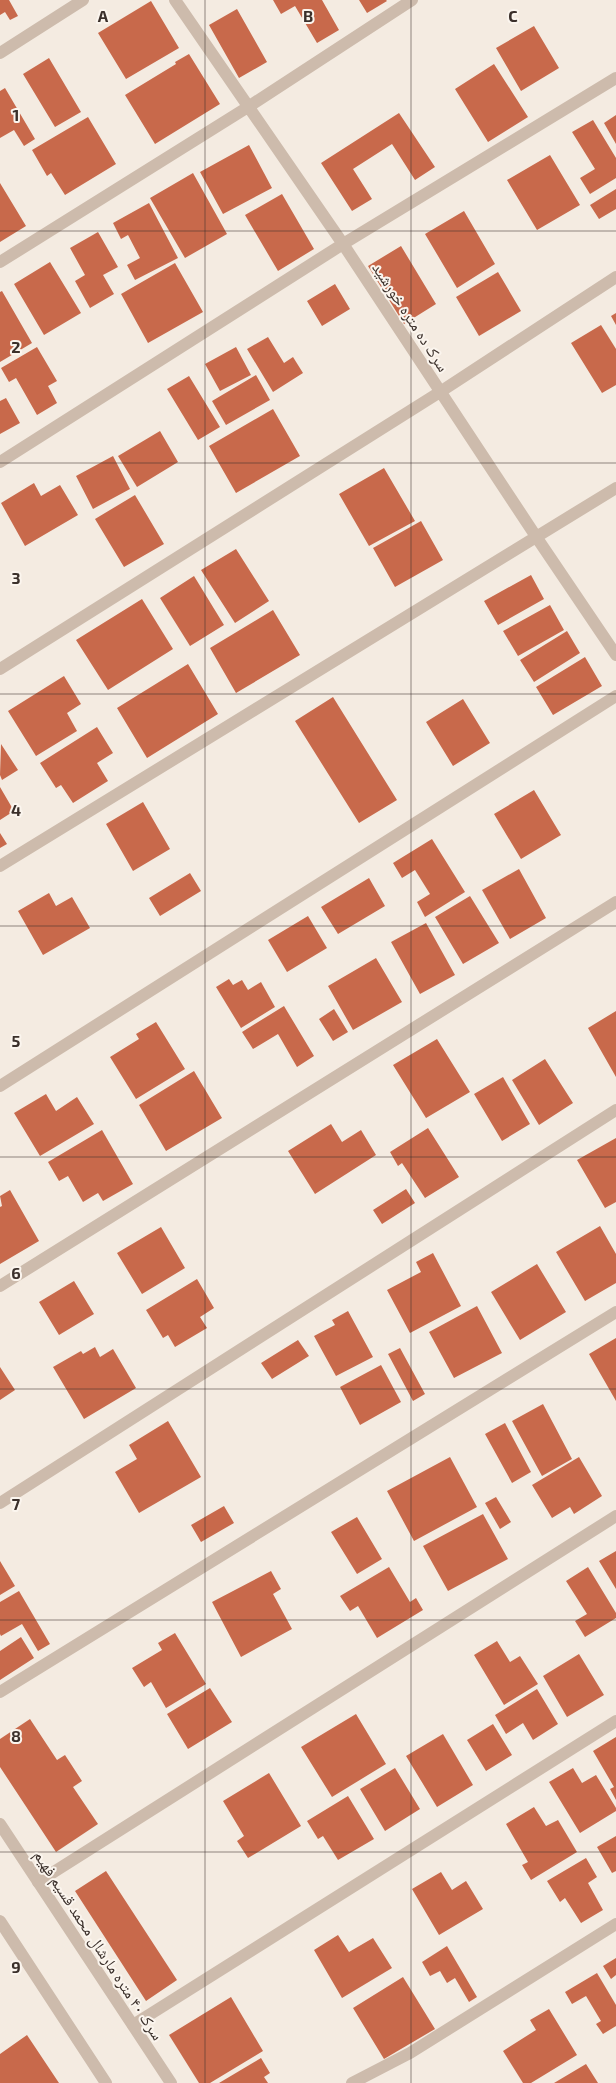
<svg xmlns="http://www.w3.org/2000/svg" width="616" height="2083" font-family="'Exo 2','Noto Naskh Arabic',sans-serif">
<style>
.building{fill:#c8694b}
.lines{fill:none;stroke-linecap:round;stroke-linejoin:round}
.minor{stroke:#cdbbac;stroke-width:12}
.tertiary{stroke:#cdbbac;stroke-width:12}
.grid{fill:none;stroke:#3b302b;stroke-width:1;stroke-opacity:0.55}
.labels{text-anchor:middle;stroke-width:4;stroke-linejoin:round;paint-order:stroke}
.street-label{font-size:16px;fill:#3b302b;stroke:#fbf5ee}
.grid-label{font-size:16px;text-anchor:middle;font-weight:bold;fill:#3b302b;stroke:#fbf5ee;stroke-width:4;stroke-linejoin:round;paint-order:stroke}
</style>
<rect width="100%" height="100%" fill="#f4ebe1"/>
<path class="building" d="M0 0H9L18 16 10 20 5 12 0 15Z
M273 0H322L339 30 317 43 295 6 281 14Z
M359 0H386L387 1 367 13Z
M151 1 179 48 126 79 98 33Z
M237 9 267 62 239 78 209 25Z
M534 26 559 68 521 91 496 48Z
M189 54 220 104 155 144 125 95 176 64 175 62Z
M49 58 81 112 55 127 23 74Z
M494 64 528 117 488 142 455 89Z
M5 88 35 139 24 146 14 130 0 138V91Z
M399 113 435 167 415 180 392 144 353 169 372 199 352 211 321 163Z
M616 115V144L604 123Z
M88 117 116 164 65 195 51 173 47 176 32 150Z
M593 120 616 158V178L590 194 580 178 595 169 572 132Z
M249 145 272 188 223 214 200 172Z
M550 155 580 205 537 230 507 180Z
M193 173 227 234 185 258 150 198Z
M0 183 26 226 0 242Z
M616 189V209L599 219 590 205Z
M282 194 314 249 278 271 245 215Z
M149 203 178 258 135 280 127 265 140 258 128 235 121 239 113 223Z
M464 211 495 264 457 288 425 234Z
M98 232 118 267 103 275 114 294 90 308 75 281 85 275 70 248Z
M401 246 436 304 404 324 368 266Z
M50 262 81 313 44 335 14 284Z
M175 263 203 312 148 343 121 294Z
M498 272 521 311 479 336 456 297Z
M335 284 350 309 322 326 307 301Z
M2 291 32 343 0 362V292Z
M616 313V325L611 316Z
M601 325 616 349V385L602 393 571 343Z
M268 337 284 363 293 357 303 373 273 392 247 349Z
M37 347 57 381 48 386 57 403 37 415 16 378 9 382 1 368Z
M236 347 251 375 220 391 205 364Z
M256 375 270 400 226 425 212 401Z
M189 376 220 427 198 440 167 389Z
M6 398 20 423 0 434V401Z
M273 409 300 456 236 493 209 446Z
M160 431 178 462 137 487 118 456Z
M113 456 130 489 93 509 76 476Z
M384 468 415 521 369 546 339 494Z
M34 483 41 496 60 485 78 515 25 546 1 503Z
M135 495 164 544 124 567 95 519Z
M421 521 443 560 395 587 373 548Z
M236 549 269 601 235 623 201 570Z
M531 575 544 599 498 625 484 601Z
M194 576 224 625 190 646 160 598Z
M142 599 173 649 108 690 76 640Z
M550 605 564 630 518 656 503 631Z
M273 610 300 655 236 693 210 648Z
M567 631 580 653 534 682 520 660Z
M585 657 602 686 553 715 536 687Z
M188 664 218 714 147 758 117 708Z
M64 676 81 704 67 713 77 731 36 756 8 711Z
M333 697 397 800 359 823 295 721Z
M463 699 490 743 453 766 426 722Z
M97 727 113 753 97 763 108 781 73 803 61 785 56 788 40 763Z
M1 744 18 770 2 780 0 775Z
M0 787 14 811 0 820Z
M534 790 561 835 521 859 494 814Z
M143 802 170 849 133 871 106 824Z
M0 833 7 844 0 848Z
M432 839 465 892 425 917 417 902 430 894 415 870 402 878 393 863Z
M519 869 546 918 510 939 482 890Z
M190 873 201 891 160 916 149 898Z
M369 878 385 906 338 934 321 907Z
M49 893 56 906 72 897 90 928 43 955 18 911Z
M470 896 499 943 463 964 435 917Z
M308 916 327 948 287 972 268 940Z
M426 923 455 975 420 994 391 942Z
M376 958 402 1002 353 1030 328 986Z
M229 979 233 985 242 980 248 990 261 982 275 1007 241 1028 216 987Z
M284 1006 314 1056 297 1067 278 1034 253 1049 242 1032Z
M334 1009 348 1032 333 1041 319 1019Z
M616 1011V1077L588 1028Z
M156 1022 185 1069 136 1099 110 1057 139 1039 136 1034Z
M437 1039 470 1092 426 1118 393 1065Z
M545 1059 573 1103 539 1125 512 1080Z
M194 1071 222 1118 166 1151 139 1105Z
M503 1077 530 1124 502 1141 474 1094Z
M46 1094 56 1111 77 1097 94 1124 40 1156 14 1113Z
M331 1124 342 1142 361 1130 376 1155 315 1194 288 1151Z
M428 1128 459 1177 425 1198 402 1163 398 1166 390 1152Z
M102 1130 133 1184 103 1201 98 1193 83 1202 68 1176 59 1181 48 1162Z
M616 1138V1202L605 1208 577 1160Z
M406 1189 415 1203 382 1224 373 1210Z
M10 1190 39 1241 0 1264V1207L2 1206 0 1196Z
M600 1226 616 1254V1283L585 1301 556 1252Z
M161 1227 185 1268 142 1294 117 1253Z
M433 1253 461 1306 410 1333 387 1290 421 1272 416 1262Z
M537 1264 566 1312 520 1340 491 1292Z
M197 1279 214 1308 200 1317 207 1328 175 1347 168 1335 163 1338 146 1310Z
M74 1281 94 1314 59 1335 39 1302Z
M477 1306 502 1353 454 1378 429 1332Z
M348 1311 373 1357 336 1376 314 1336 335 1325 332 1320Z
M616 1338V1401L589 1354Z
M298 1340 309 1356 272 1379 261 1363Z
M95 1347 100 1357 113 1349 136 1388 84 1419 53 1367 81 1351 83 1354Z
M400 1348 425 1394 413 1401 388 1354Z
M381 1365 401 1402 360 1425 340 1387Z
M0 1367 15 1390 0 1400Z
M543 1404 572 1459 542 1476 512 1421Z
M168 1421 201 1477 139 1513 115 1472 137 1459 129 1445Z
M505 1423 531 1472 512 1483 485 1434Z
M450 1457 477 1507 414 1541 387 1491Z
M579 1457 602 1496 574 1514 570 1507 552 1518 532 1485Z
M496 1497 511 1522 500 1529 485 1503Z
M224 1506 234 1523 201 1542 191 1525Z
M483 1514 508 1559 448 1591 423 1546Z
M357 1517 382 1559 357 1574 331 1532Z
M616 1551V1589L599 1561Z
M0 1561 15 1586 0 1595Z
M389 1567 410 1602 416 1598 423 1610 377 1638 358 1606 350 1611 340 1596Z
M588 1567 616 1613V1618L585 1637 575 1621 587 1614 566 1581Z
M271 1571 281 1589 273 1594 292 1629 241 1657 212 1602Z
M19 1591 50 1644 38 1651 22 1624 1 1636 0 1634V1602Z
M175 1633 206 1684 166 1708 151 1682 144 1687 132 1668 162 1650 158 1643Z
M21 1637 34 1658 0 1680V1651Z
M497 1641 510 1662 520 1656 538 1684 504 1705 474 1655Z
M579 1654 604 1695 567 1717 543 1676Z
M210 1688 232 1722 188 1749 167 1714Z
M537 1689 558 1724 533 1740 523 1723 506 1734 495 1715Z
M356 1714 386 1764 332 1797 301 1747Z
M30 1719 57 1760 65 1755 82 1781 73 1787 98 1824 56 1852 0 1767V1739Z
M493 1724 512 1755 486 1771 467 1740Z
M443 1734 473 1785 437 1807 406 1756Z
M616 1737V1800L610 1789 614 1787 593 1751Z
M395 1768 420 1809 385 1831 360 1789Z
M573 1768 582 1783 596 1775 616 1808V1811L580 1833 549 1782Z
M269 1773 301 1826 248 1858 237 1841 244 1836 223 1801Z
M348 1796 374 1839 338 1860 323 1836 318 1839 307 1821Z
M534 1807 546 1826 558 1820 577 1852 531 1880 522 1865 528 1862 506 1824Z
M616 1836V1871L612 1873 597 1847Z
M586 1858 597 1877 588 1883 603 1910 581 1923 565 1898 560 1902 547 1881Z
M106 1871 177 1980 146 2001 75 1891Z
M441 1872 452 1890 466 1881 483 1909 439 1935 412 1889Z
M338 1935 349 1952 373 1938 392 1968 342 1998 314 1950Z
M447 1946 477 1997 469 2002 455 1978 447 1983 440 1971 430 1976 422 1962Z
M616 1958V1975L611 1979 603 1966Z
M597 1973 616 2005V2026L603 2034 596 2024 601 2021 586 1996 572 2004 565 1992Z
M403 1977 435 2029 384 2059 353 2008Z
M231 1997 263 2051 210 2083H199L169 2035Z
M549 2009 577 2055 531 2083H523L503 2051 536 2030 530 2020Z
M27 2035 59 2083H0V2054Z
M261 2058 270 2073 264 2077 268 2083H219Z
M586 2064 598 2083H554Z"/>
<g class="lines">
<path class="minor" d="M175 0 343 244 537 538 616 655
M0 53 83 0
M0 262 248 107 412 0
M0 462 343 244 616 78
M0 669 440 392 616 277
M0 866 616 488
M0 1086 616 696
M0 1286 616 902
M0 1503 616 1110
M0 1692 616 1312
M38 1882 616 1516
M133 2025 616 1721
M352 2083 410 2053 616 1924"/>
<path class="tertiary" d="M0 1824 171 2083
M0 1921 106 2083"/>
</g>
<path class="grid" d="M205 0V2083M411 0V2083M0 231H616M0 463H616M0 694H616M0 926H616M0 1157H616M0 1389H616M0 1620H616M0 1852H616"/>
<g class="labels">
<g class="street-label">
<text transform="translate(411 317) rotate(57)" y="6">سرک ده متره خورشید</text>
<text transform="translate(99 1945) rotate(57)" y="6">سرک ۴۰ متره مارشال محمد قسیم فهیم</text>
</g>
</g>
<g class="grid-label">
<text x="103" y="22">A</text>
<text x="308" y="22">B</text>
<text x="513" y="22">C</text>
<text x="16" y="121">1</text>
<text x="16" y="353">2</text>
<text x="16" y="584">3</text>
<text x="16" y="816">4</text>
<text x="16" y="1047">5</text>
<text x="16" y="1279">6</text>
<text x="16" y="1510">7</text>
<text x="16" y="1742">8</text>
<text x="16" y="1973">9</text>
</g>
</svg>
